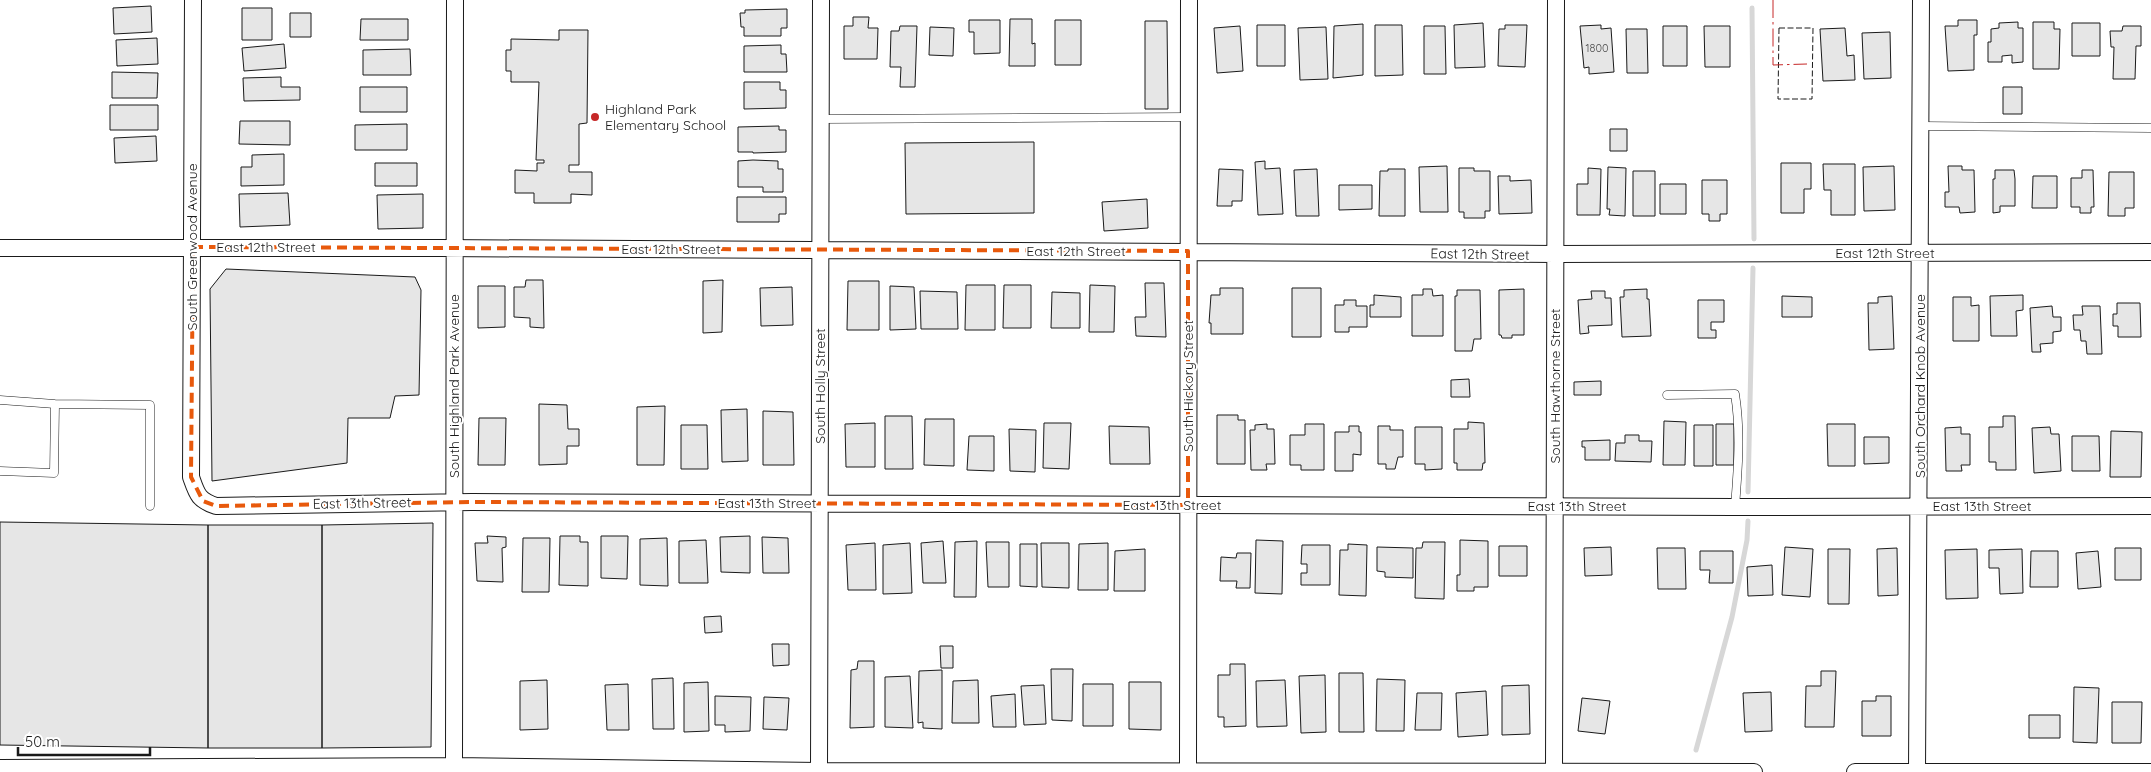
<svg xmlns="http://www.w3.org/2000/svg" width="2151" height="772" font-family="Quicksand,sans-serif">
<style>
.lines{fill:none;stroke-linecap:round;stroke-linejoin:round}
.stream{stroke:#d7d7d7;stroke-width:5}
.building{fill:#e6e6e6;stroke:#1a1a1a}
.lane-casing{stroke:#1a1a1a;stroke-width:9}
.street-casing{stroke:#1a1a1a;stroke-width:18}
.lane{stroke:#fff;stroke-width:8}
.street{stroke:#fff;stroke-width:16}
.fence{stroke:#1a1a1a;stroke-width:1;stroke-dasharray:6 2.5;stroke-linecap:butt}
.power{stroke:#c62828;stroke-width:1;stroke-dasharray:18 4 2.5 4;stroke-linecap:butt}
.marked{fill:none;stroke:#e8590c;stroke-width:4;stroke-dasharray:10 6;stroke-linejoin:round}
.poi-dot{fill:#c62828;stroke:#fff;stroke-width:2}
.labels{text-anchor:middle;stroke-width:4;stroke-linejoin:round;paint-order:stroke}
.number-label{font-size:11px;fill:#4d4d4d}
.poi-label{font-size:14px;fill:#1a1a1a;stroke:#fff;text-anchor:start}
.street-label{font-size:14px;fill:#1a1a1a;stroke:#fff}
</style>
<rect width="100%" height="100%" fill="#fff"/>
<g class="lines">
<path class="stream" d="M1752 8 1754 239
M1748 492 1753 268
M1696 750 1732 617 1747 540 1748 521"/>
</g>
<path class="building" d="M151 6 152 32 114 34 113 8Z
M242 8H272V40H242Z
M787 9V28H781V36H744V27H741L740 13H745V10Z
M290 13H311V37H290Z
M853 17H869L868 28H878L877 59H844V26H853Z
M361 19H408V40H360Z
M1010 19H1032V44L1035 43V66H1009Z
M969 20H1000V53L974 54V32H969Z
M1055 20H1081V65H1055Z
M1958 20H1977V35H1974V70L1948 71 1945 26H1958Z
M1145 21H1167L1168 109H1145Z
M2018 22V28H2023V62L2012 63V55L2002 56V62H1988V42H1991V29L1999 28V23Z
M2033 22H2054V29H2060L2059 69H2033Z
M1483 23 1485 67 1455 68 1454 25Z
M2072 23H2100V56H2072Z
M1363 24V75L1333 78 1334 26Z
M1257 25H1285V66H1257Z
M1375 25H1402L1403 75 1375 76Z
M1505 25H1527L1525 67 1498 66 1499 29H1505Z
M1601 25V29L1611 28 1614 72 1589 74V67L1584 68 1580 26Z
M900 26H917L915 87H900L901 67H890L891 31H899Z
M1240 26 1243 71 1217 73 1214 28Z
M1424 26H1445L1446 74H1424Z
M1663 26H1687V66H1663Z
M1704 26H1730V67H1705Z
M2123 26H2141V46H2136L2135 79H2113L2114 47H2111L2110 31H2122Z
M930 27 954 28 953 56 929 55Z
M1326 27 1328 79 1300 80 1298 28Z
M1845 28 1847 56 1854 55 1855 80 1823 81 1820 29Z
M1626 29H1647L1648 73H1627Z
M559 30H588L587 123 579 124V165H569V172H592V195L571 194V203H534V193H515V170L537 171V163H544V160H536L539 82H511V71H506V50H511V39L559 40Z
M1890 32 1891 78 1864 79 1862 33Z
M157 38 158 64 117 66 116 40Z
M284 44 286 68 244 71 242 48Z
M781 45V54H786L787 72H744V46Z
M410 49 411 75H363V50Z
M112 72 158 73 157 98H112Z
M281 77V87H300V100L244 101 243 78Z
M744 82H780V90H786V108L744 109Z
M360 87H407V112H360Z
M2003 87H2022V114H2003Z
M110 105H158V130H110Z
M240 121H290V145L239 144Z
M407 124V150H355V125Z
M779 126V130H786V152L753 153V152H738V127Z
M1610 129H1627V151H1610Z
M156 136 157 161 115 163 114 138Z
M1034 142V213L906 214 905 143Z
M284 154V185L241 186V167H252V155Z
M753 160 778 161V169H783V192H763V187H738V161Z
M1265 161V169L1280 168 1283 214 1258 215 1255 162Z
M375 163H417V186H375Z
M1781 163H1811V189H1804V213H1781Z
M1823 164H1855V215H1831V190H1824Z
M1447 166 1448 212H1420L1419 167Z
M1894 166 1895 210 1864 211 1863 167Z
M1948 166H1962V170H1974L1975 212 1960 213 1959 207H1945V192H1949Z
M1608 167 1626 168 1625 216 1609 215 1610 209H1607Z
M1459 168H1474V171H1490V211H1485V218H1464V212H1459Z
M1588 168 1601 169 1600 215H1577V184H1588Z
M1219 169 1243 170 1242 201H1232V206H1217Z
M1317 169 1319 216H1296L1294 170Z
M1388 169H1405V216H1379L1380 171H1388Z
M1995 170H2014L2015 179V206H2000V212L1993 213V179H1995Z
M2082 170H2093L2094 207H2091V213H2080V207H2071V178H2082Z
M1633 171H1655V216H1633Z
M2109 172H2134V208H2125V216H2108Z
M1498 176H1510V181L1531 180 1532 213 1499 214Z
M2033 176H2057V208H2032Z
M1702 180H1727V214H1720V221H1709V214H1702Z
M1660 184H1686V214H1660Z
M1339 185H1372V209L1339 210Z
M288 193 290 225 240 227 239 194Z
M423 194V228L378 229 377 195Z
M737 197H786V214H779V222H737Z
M1147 199 1148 228 1104 231 1102 202Z
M226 269 415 277 421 290 419 395 395 396 390 418H348L347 463 212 481 210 289Z
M526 280H543L544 328 530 327V318L514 317V287H525Z
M723 280 722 332 703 333V281Z
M848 281H879V330H847Z
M1145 283H1164L1166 337 1136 336 1135 317H1146Z
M966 285H995V330H965Z
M1004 285H1031V328H1003Z
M1090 285 1115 286 1114 332H1089Z
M478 286H505V327L478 328Z
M890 286 914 287 916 329 890 330Z
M792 287 793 325 761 326 760 288Z
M1220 288H1243V334H1211V323H1209L1211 295H1220Z
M1292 288H1321V337H1292Z
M1423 289H1432L1433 296 1443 295V336H1412V295H1423Z
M1524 289V335H1512V338H1502L1501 335H1499V290Z
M1647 289V299H1649L1651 336 1622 337 1620 297H1624V290Z
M1457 290H1480L1481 339H1474L1472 351H1455V296H1457Z
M920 291 957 292 958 329H921Z
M1591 291H1605V298H1611L1612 325 1588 326 1589 333 1580 334 1578 300 1592 299Z
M1052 292 1080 293V328H1051Z
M1374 295 1401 297V317H1370V305H1374Z
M2023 295V310L2016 311 2017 336H1991L1990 296Z
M1782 296 1812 297V317H1782Z
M1892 296 1894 349 1869 350 1868 303H1878V297Z
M1953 297H1971V306L1979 305V341H1953Z
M1344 300H1356V306H1367V327H1349V332H1335V305H1344Z
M1698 300H1724V322H1711V330H1716V338H1698Z
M2117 303H2140L2141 337H2118V326H2113V314H2117Z
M2052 306 2053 317H2061V331L2053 332V343L2040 344 2041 352H2032L2030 308Z
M2082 306H2100L2102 354H2087L2086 341H2081L2080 330H2074L2073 315H2083Z
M1469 379 1470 397H1451V380Z
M1601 381V395H1574V382Z
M539 404 567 405 568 429H579V446H567V464L539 465Z
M665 406 664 465H637V407Z
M747 409 748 461 722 462 721 410Z
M763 411 793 412 794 465H763Z
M1217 415H1238V420H1245V464H1217Z
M885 416H912L913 469H885Z
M2003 416H2015L2016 470H1996V462H1989V427H2003Z
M479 418H506L505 465H478Z
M925 419H954V466L924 465Z
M1664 421 1686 422 1685 465H1663Z
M1468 422 1484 423 1485 463H1483L1482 470H1457V463H1454V429H1468Z
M875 423V467H846L845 424Z
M1044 423H1071L1069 469 1043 468Z
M1267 424V429H1274L1275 464H1266L1267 470H1251L1250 430H1255V425Z
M1305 424H1324V470H1301V465H1290V435H1305Z
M1716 424H1734V465H1716Z
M1827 424H1855V466H1828Z
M681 425H707L708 469H681Z
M1694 425H1713V466H1694Z
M1109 426 1149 427 1150 464H1110Z
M1349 426H1359V432H1361V455L1353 454V471H1335V432H1349Z
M1378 426H1390V430H1403V457H1398L1395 469H1386V464H1378Z
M1415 427H1442V469L1425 470V464H1415Z
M1961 427V434H1970V465H1961L1962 471H1946L1945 428Z
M2050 427 2051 434H2059L2061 471 2034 473 2032 428Z
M1009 429 1036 430 1035 472 1010 471Z
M2111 431 2142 432 2141 477H2110Z
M1625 435H1639V441H1652L1651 462 1615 461 1616 443H1625Z
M969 436H994V471L967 470Z
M2072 436H2099L2100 471H2072Z
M1864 437H1889V463L1864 464Z
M1610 440V460H1585V447H1582V441Z
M0 522 208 525V748L0 745Z
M433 523 431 747 322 748V525Z
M208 525H322V748H208Z
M487 536 506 537V547L502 548 503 582 477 581 475 543H488Z
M560 536H580V542H588V586L559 585Z
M601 536H628L627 579 601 578Z
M750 536V573L721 572 720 537Z
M762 537 788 538 789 573H763Z
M523 538H550L549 592H522Z
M667 538 668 586 640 585V539Z
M706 540 708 583H679V541Z
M1256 540 1283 541 1282 594 1255 593Z
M1460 540 1488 541V587H1474V591H1457V575H1460Z
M943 541 946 583H923L921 543Z
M977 541 976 597H954L955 542Z
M986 542H1009V587H988Z
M1423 542H1445L1444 599 1415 598 1416 548H1422Z
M875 543 876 590H848L846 545Z
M910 543 912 593 883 594V545Z
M1041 543H1069V588L1042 587Z
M1108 543V590H1078L1079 544Z
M1020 544H1037V587L1020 586Z
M1348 544 1367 545 1366 596 1339 595 1340 550H1348Z
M1302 545H1330V585H1301V573H1307V564H1301Z
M1499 546H1527V576H1499Z
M1377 547 1413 548V578L1385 577V572L1377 571Z
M1611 547 1612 575 1585 576 1584 548Z
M1785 547 1813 549 1810 597 1782 595Z
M1657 548H1685L1686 589H1658Z
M1897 548 1898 595 1878 596 1877 549Z
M2115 548H2141V580H2115Z
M1145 549V591H1114L1115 551Z
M1828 549H1850L1849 604H1828Z
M1977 549 1978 598 1946 599 1945 550Z
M2022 549 2023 593 2000 594 1999 568H1989V550Z
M1700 551H1733V583H1709L1710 570H1700Z
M2031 551H2058V587H2030Z
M2098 551 2101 587 2078 589 2076 553Z
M1237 553H1251L1250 588H1236L1237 581H1220L1221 557 1236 558Z
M1772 565 1773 595 1748 596 1747 567Z
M721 616 722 632 705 633 704 617Z
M772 644H789V665L773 666Z
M940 646H953V668H941Z
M858 661H874V727L850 728 851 670 857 669Z
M1230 664H1245L1246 726 1224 727V717H1218V675H1230Z
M1051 669H1073L1072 721 1052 720Z
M942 670V729L923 728V722L918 723 919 671Z
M1821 671H1836L1834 727H1805L1806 686H1821Z
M1339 673H1363L1364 732H1339Z
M1325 675 1326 732 1301 733 1299 676Z
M910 676 913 728 885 727V677Z
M673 678 674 729H653L652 679Z
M1377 679 1405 680 1404 731H1376Z
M547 680 548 729 520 730V681Z
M978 680 979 723H952L953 681Z
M1285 680 1287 726 1257 727 1256 681Z
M708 682 709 731 684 732V683Z
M1129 682H1161V730L1129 729Z
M628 684 629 730H607L605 685Z
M1083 684H1113V726H1083Z
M1044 685 1046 724 1024 725 1021 686Z
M1529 685 1530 734 1502 735V686Z
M2074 687 2099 688 2097 743 2073 742Z
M1486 691 1488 735 1458 737 1456 693Z
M1771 692 1772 731 1745 732 1743 693Z
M1417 693H1442L1441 730H1415Z
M1015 694 1016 727H993L991 696Z
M715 696 751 697 750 731 725 732V725H715Z
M1876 696H1891V736H1862V701H1876Z
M764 697 789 698 787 730 763 729Z
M1582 698 1610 701 1605 734 1578 731Z
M2112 702H2142L2141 743H2112Z
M2029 715H2060V738H2029Z"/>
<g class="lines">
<g class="lane-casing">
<path id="lane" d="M821 119 1189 117
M1921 126 2151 128
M1667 395 1735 394C1741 432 1738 469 1735 507
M0 400 55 404 150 405V506
M0 471 54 473 55 404"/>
</g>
<g class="street-casing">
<path id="street" d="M193 0 191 477C197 494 198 500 216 506L472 502 1735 507 2151 506
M0 248H439L1555 254 2151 252
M0 768 454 766 819 771 1754 772
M454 772 455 0
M819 772 821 0
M1188 772 1189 0
M1554 772 1556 0
M1855 772H2151
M1917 772 1921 0"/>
</g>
<use href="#lane" class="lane"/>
<use href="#street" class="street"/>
<path class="fence" d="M1779 28H1813L1812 99H1778Z"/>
<path class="power" d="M1773 0V65L1807 64"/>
</g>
<path class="marked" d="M193 247 1188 251V505L472 502 216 506 203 501 191 477Z"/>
<circle class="poi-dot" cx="595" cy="117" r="5"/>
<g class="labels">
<g class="number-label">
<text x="1597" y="52">1800</text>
</g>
<g class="poi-label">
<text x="605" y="114">Highland Park<tspan x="605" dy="16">Elementary School</tspan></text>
</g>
<g class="street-label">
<text transform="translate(192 247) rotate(-90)" y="5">South Greenwood Avenue</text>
<text x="266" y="252">East 12th Street</text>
<text x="671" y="254">East 12th Street</text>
<text x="1076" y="256">East 12th Street</text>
<text x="1885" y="258">East 12th Street</text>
<text transform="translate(1480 254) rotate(1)" y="5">East 12th Street</text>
<text transform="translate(454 386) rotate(-90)" y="5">South Highland Park Avenue</text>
<text transform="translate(820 386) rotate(-90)" y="5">South Holly Street</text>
<text transform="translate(1188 386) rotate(-90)" y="5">South Hickory Street</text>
<text transform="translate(1555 386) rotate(-90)" y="5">South Hawthorne Street</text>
<text transform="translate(1920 386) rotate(-90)" y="5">South Orchard Knob Avenue</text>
<text transform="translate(362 503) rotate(-1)" y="5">East 13th Street</text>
<text x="767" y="508">East 13th Street</text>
<text x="1172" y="510">East 13th Street</text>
<text x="1577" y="511">East 13th Street</text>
<text x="1982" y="511">East 13th Street</text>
</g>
</g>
<path d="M18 747v8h132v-8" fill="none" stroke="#1a1a1a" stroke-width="2.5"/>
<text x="25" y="747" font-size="15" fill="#1a1a1a" stroke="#ffffff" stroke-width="4" paint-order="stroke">50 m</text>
</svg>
